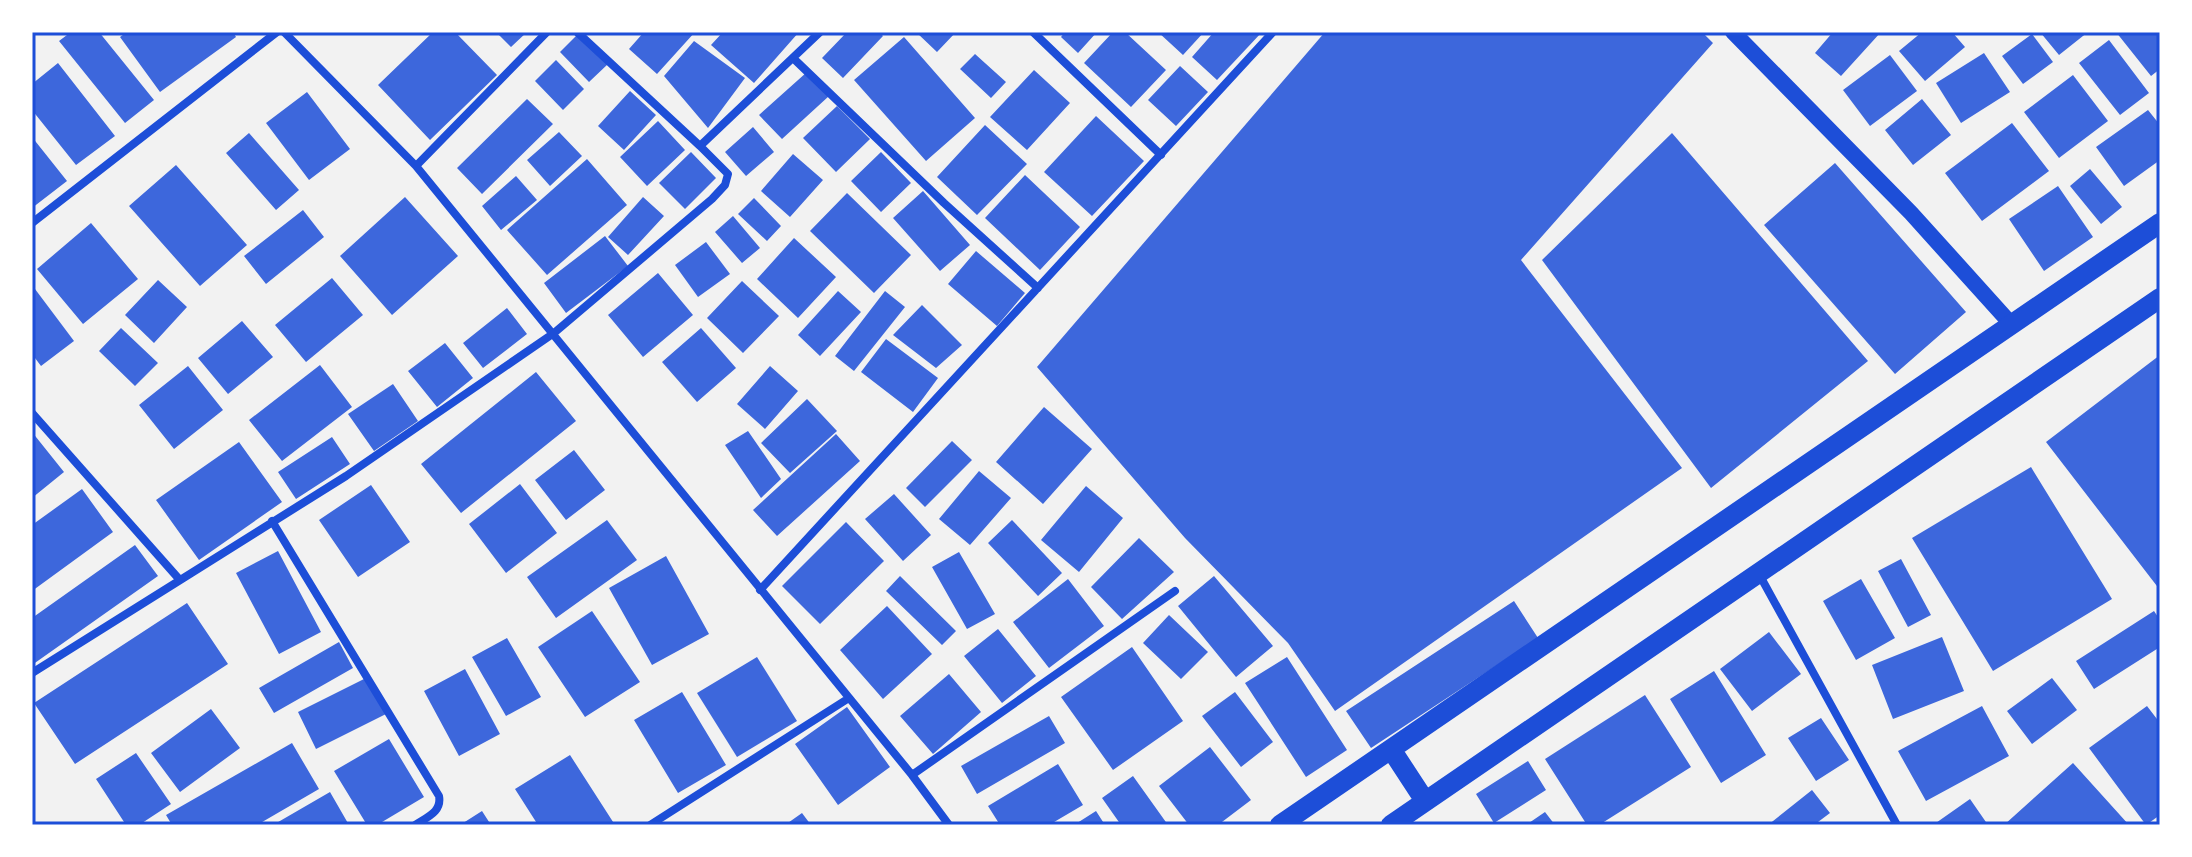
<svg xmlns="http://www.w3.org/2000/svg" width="2192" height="857" font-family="'Golos Text',sans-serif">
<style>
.building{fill:#3d67dc}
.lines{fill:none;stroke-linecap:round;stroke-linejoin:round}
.minor{stroke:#1d4ed8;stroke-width:8}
.secondary{stroke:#1d4ed8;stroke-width:16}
.primary{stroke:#1d4ed8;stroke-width:20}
.neatline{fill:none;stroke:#1d4ed8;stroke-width:3}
</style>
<rect width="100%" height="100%" fill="#f2f2f2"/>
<path class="building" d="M71 32H99L154 100 125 123 59 41Z
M127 32H233L236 37 160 92 120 37Z
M433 32H455L497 75 430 140 378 85Z
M496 32H527L511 47Z
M644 32H695L657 74 629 49Z
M723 32H799L754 83 711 45Z
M847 32H879L883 36 843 78 822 58Z
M916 32H956L937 52Z
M1065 32H1097L1078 53 1061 37Z
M1113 32H1125L1166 70 1131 107 1084 63Z
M1158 32H1204L1183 55Z
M1214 32H1262L1217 80 1192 57Z
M1325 32H1702L1713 43 1521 260 1682 468 1335 711 1288 643 1185 538 1037 367Z
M1833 32H1881L1841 76 1815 53Z
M1922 32H1952L1965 47 1925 81 1899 51Z
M2040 32H2088L2059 55Z
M2116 32H2160V69L2151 76Z
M578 34 608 64 589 82 560 52Z
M2032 34 2053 62 2023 84 2002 56Z
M904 37 975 118 926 161 854 80Z
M2109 40 2149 93 2120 115 2079 63Z
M694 41 745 78 708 128 664 76Z
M1984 53 2010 92 1961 123 1936 83Z
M975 54 1006 82 991 98 960 69Z
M1890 55 1917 91 1870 126 1843 90Z
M556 60 584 89 563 110 535 81Z
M58 63 115 136 76 165 32 110V84Z
M1180 66 1208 92 1176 126 1148 100Z
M1034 70 1070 103 1027 150 990 117Z
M807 72 829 96 782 139 759 115Z
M2073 75 2108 121 2059 158 2024 112Z
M630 91 656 115 624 150 598 126Z
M307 92 350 149 309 180 266 123Z
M527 99 553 124 482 194 457 168Z
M1922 99 1951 135 1913 165 1885 130Z
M837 106 870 139 836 172 803 138Z
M2148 110 2160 125V160L2124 186 2096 147Z
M1096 116 1144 161 1092 216 1044 172Z
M658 121 685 150 647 186 620 157Z
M2012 123 2049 171 1982 221 1945 173Z
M985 125 1027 164 977 215 937 177Z
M753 127 774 152 746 176 725 152Z
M559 132 582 156 550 186 527 160Z
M249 133 299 190 276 210 226 153Z
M1672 133 1868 361 1711 488 1542 260Z
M32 137 67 181 32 208Z
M691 152 716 178 685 209 659 183Z
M881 152 911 183 881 212 851 181Z
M793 154 823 180 790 217 761 191Z
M587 159 627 205 547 275 507 230Z
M1835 163 1966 312 1895 374 1764 225Z
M176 165 247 245 200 286 129 206Z
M2090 169 2122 207 2101 224 2070 186Z
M1025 175 1080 227 1040 270 985 218Z
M516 176 537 200 501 230 482 206Z
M2058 186 2093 237 2044 271 2009 219Z
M923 191 970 245 940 271 893 218Z
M847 193 911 255 874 293 810 231Z
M405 197 458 256 392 315 340 256Z
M643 197 664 216 628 255 608 237Z
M754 198 781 226 767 241 738 214Z
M303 210 324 237 266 284 244 256Z
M733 216 760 248 742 263 715 232Z
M91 223 138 279 83 324 37 269Z
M605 236 628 266 566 313 544 283Z
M794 238 836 277 798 318 757 279Z
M706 242 730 274 698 297 675 265Z
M976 251 1025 293 997 326 948 284Z
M658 273 693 315 643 357 608 315Z
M332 278 363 315 306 362 275 325Z
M158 280 187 307 154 343 125 315Z
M742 281 779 316 743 353 707 318Z
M32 285 74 341 41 366 32 354Z
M838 291 861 312 820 356 798 335Z
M885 291 905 307 854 371 835 356Z
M922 305 962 345 936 368 893 335Z
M507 308 527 334 483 368 463 343Z
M242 321 273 357 228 394 198 358Z
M121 328 158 363 135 386 99 351Z
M701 328 736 368 697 402 662 362Z
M886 339 938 378 913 412 861 372Z
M445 343 473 378 437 407 408 371Z
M2160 355V590L2046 442Z
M320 365 352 407 282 461 249 420Z
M188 366 223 410 174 449 139 405Z
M770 366 798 391 765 429 737 404Z
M536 372 576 421 461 513 421 464Z
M393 384 418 421 374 451 348 414Z
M807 399 837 431 790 473 761 443Z
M1044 407 1092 449 1043 504 996 462Z
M748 431 781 479 761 498 725 445Z
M32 432 64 472 32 498Z
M836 434 860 461 777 536 753 510Z
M332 437 350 464 296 499 278 472Z
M952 441 972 460 925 507 906 488Z
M239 442 282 502 199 560 156 500Z
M574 450 605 490 566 520 535 480Z
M2031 467 2112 599 1993 671 1912 538Z
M979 471 1011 498 970 545 939 519Z
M520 484 557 533 506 573 469 524Z
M371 485 410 542 358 577 319 520Z
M1086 486 1123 518 1079 572 1041 540Z
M82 489 113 532 32 591V525Z
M894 494 931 535 903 561 865 519Z
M607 520 637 560 556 618 527 577Z
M1012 520 1062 573 1038 596 988 543Z
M846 522 884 561 820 624 782 586Z
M1139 538 1174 572 1122 619 1091 587Z
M135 545 158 576 32 665V618Z
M278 551 321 632 279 654 236 573Z
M959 552 995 614 967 629 932 567Z
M666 556 709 634 652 665 609 588Z
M1901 559 1931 615 1908 627 1878 571Z
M900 576 956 631 942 645 886 591Z
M1214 576 1273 646 1236 677 1178 606Z
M1068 579 1104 626 1049 668 1013 622Z
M1861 579 1895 638 1856 660 1823 601Z
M1514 601 1538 638 1371 748 1346 711Z
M187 603 228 664 75 764 34 703Z
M887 606 932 654 883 699 840 650Z
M592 611 640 682 585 717 538 647Z
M2154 611 2160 620V647L2094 689 2076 661Z
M1169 615 1208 652 1181 679 1143 643Z
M998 629 1036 676 1002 703 964 656Z
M1769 632 1801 674 1752 711 1720 669Z
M1942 637 1964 691 1893 719 1872 665Z
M507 638 541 697 506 716 472 657Z
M339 642 353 668 274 713 259 688Z
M1132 647 1183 721 1113 770 1061 697Z
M757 657 797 721 737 757 697 693Z
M1287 657 1347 750 1306 777 1245 683Z
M465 669 500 734 459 756 424 691Z
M1714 671 1766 755 1721 783 1670 699Z
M949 674 981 712 933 754 900 716Z
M368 677 386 714 316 749 298 712Z
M2052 678 2077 710 2032 744 2007 711Z
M682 692 726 765 678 793 634 720Z
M1235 692 1273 742 1241 767 1202 716Z
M1645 695 1691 767 1599 825H1587L1545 759Z
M1982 706 2009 756 1926 801 1898 751Z
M2147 706 2160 723V815L2146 825 2089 748Z
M847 707 890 767 838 805 795 744Z
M211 709 240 748 180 792 151 753Z
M1049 716 1065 743 977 794 961 766Z
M1821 718 1849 760 1816 781 1788 738Z
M389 739 424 797 377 825H367L334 771Z
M292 743 319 789 257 825H172L166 815Z
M1210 747 1251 800 1218 825H1189L1159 786Z
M136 753 171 804 139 825H126L96 779Z
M570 755 615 825H538L515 789Z
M1528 761 1546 790 1494 823 1476 794Z
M2073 763 2129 825H2004Z
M1058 764 1083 805 1049 825H1000L988 806Z
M1133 776 1168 825H1121L1102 798Z
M1812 790 1830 813 1814 825H1768Z
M330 792 349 825H273Z
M1970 799 1988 825H1933Z
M482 811 491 825H460Z
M1096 811 1105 825H1074Z
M1545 812 1555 825H1526Z
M802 813 811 825H785Z"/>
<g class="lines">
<path class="minor" d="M284 32 416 166 912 775 949 825
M577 32 700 146 820 32
M1033 32 1161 155
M793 58 944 203 1038 288
M416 166 547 32
M32 223 277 32
M32 413 179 579
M272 521 439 796C442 812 427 817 415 825
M1759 574 1897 825
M760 590 1273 32
M32 673 346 476 554 333 712 199 725 185 728 174 700 146
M912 775 1175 591
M650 825 849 698"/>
<path class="secondary" d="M1733 32 1911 213 2012 325"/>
<path class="primary" d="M1391 749 1425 801
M1280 825 2160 223
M1391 825 2160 298"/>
</g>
<rect width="2192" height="857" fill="none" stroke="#ffffff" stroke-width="68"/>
<rect x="34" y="34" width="2124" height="789" class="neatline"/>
</svg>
